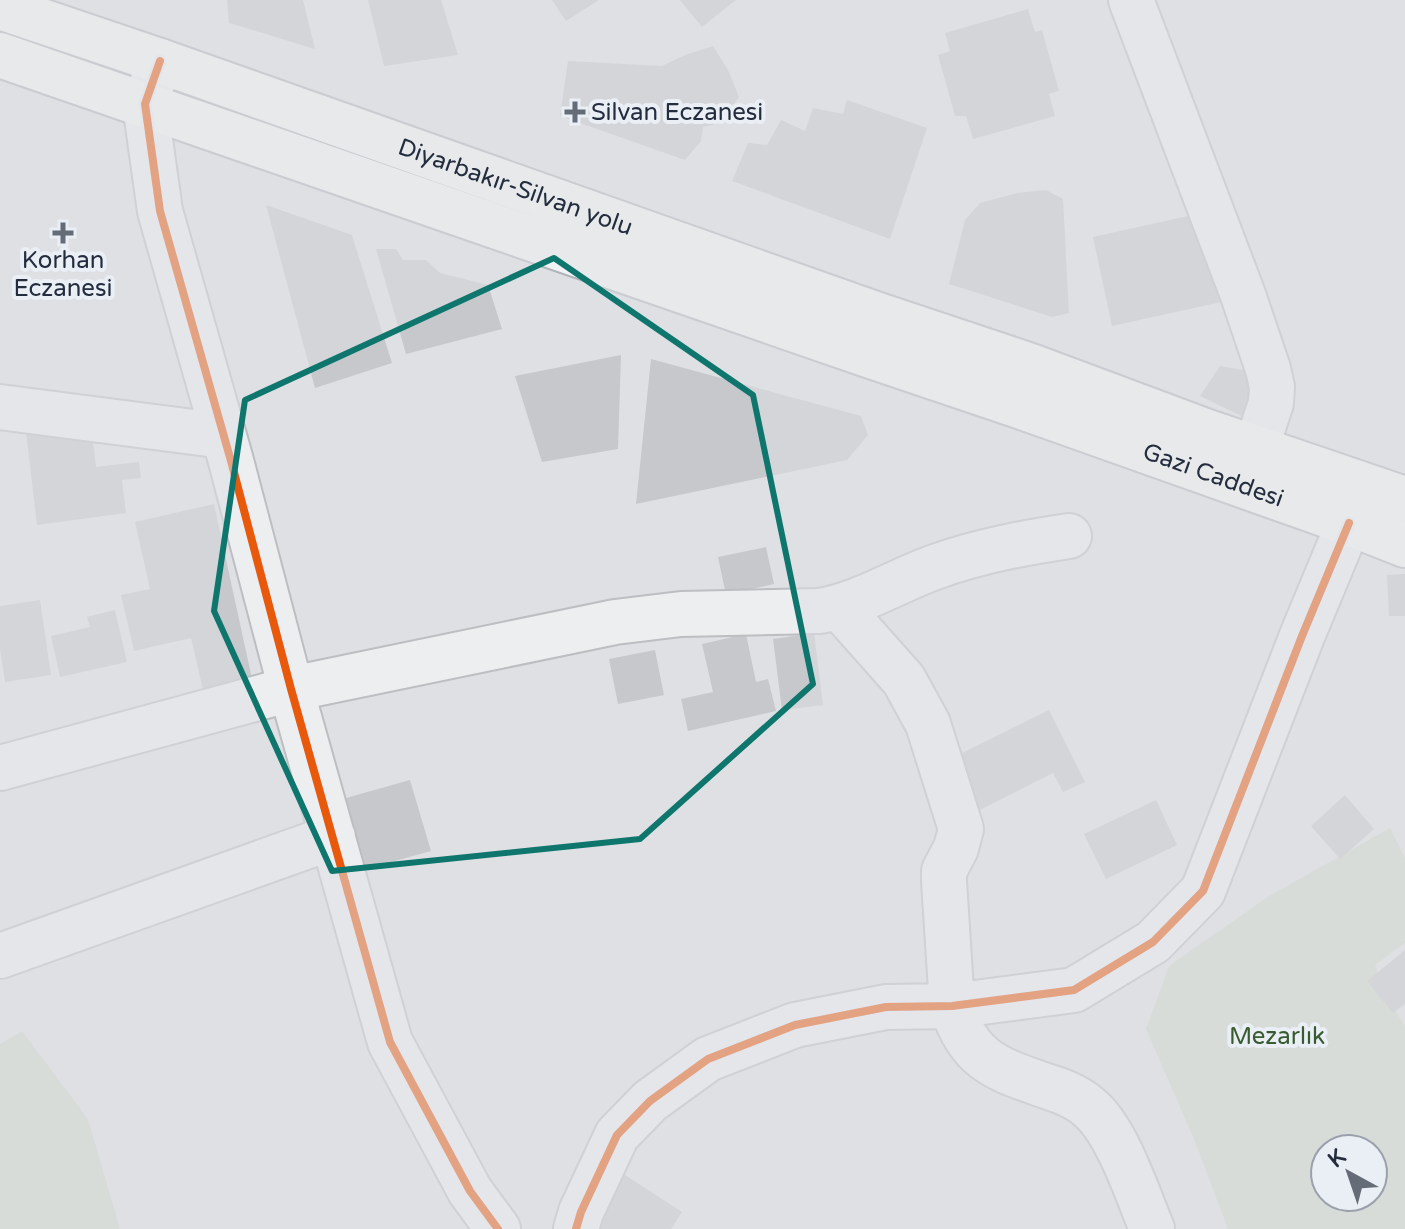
<svg xmlns="http://www.w3.org/2000/svg" width="1405" height="1229" font-family="'Varela Round',sans-serif">
<style>
.green{fill:#ced8cd;fill-rule:evenodd}
.building{fill:#c6c8cc}
.lines{fill:none;stroke-linecap:round;stroke-linejoin:round}
.minor-casing{stroke:#bcbec2;stroke-width:48}
.highway-casing{stroke:#b0b3b9;stroke-width:48}
.minor{stroke:#edeef0;stroke-width:44}
.highway{stroke:#f2f3f4;stroke-width:44}
.cycleway-casing{stroke:#eaeef5;stroke-width:13}
.cycleway{stroke:#e8590c;stroke-width:8}
.marked{fill:none;stroke:#0f766e;stroke-width:6;stroke-linejoin:round}
.poi-dot{fill:#656c78;stroke:#eaeef5;stroke-width:3}
.labels{text-anchor:middle;stroke-width:8;stroke-linejoin:round;paint-order:stroke}
.poi-label{font-size:24px;fill:#242d3e;stroke:#eaeef5;text-anchor:start}
.street-label{font-size:24px;fill:#242d3e;stroke:#eaeef5}
.park-label{font-size:24px;fill:#385b30;stroke:#eaeef5}
</style>
<rect width="100%" height="100%" fill="#dee0e4"/>
<path class="green" d="M1390 828 1405 858V943L1375 965 1389 1001 1405 1026V1229H1228L1196 1144 1146 1029 1169 966 1269 896ZM1325 1149H1373V1197H1325Z
M22 1031 88 1119 120 1229H0V1044Z"/>
<path class="building" d="M227 0H303L315 49 229 23Z
M368 0H441L458 55 384 66Z
M552 0H599L566 21Z
M680 0H736L702 27Z
M1028 9 1035 32 1042 30 1059 91 1049 94 1055 116 973 139 966 116H955L938 55 950 51 945 33Z
M713 46 728 70 739 97 720 123 703 127 701 141 685 160 560 116 568 61 662 66 685 55Z
M847 100 927 128 890 239 732 181 748 143 767 145 781 120 805 131 813 108 843 114Z
M1046 190 1063 199 1069 313 1052 317 949 284 965 220 980 203 1017 193Z
M266 205 352 235 392 363 315 388Z
M1206 212 1226 301 1112 326 1093 237Z
M376 249H396L403 260H426L440 273 488 285 502 329 406 354Z
M621 355 618 449 542 462 515 376Z
M651 359 861 416 868 435 847 460 636 504Z
M1220 366 1255 372 1256 423 1200 396Z
M91 424 96 467 139 462 141 478 122 480 126 513 37 525 26 432Z
M214 504 252 679 203 690 191 638 134 651 121 595 150 589 135 522Z
M766 547 774 584 726 595 718 557Z
M1405 574V616H1389L1387 575Z
M40 600 51 675 5 682 0 649V606Z
M115 610 127 662 60 677 51 636 90 627 87 617Z
M814 633 823 705 782 710 773 639Z
M746 634 756 682 768 679 776 711 688 731 681 699 713 692 702 644Z
M655 650 664 695 618 704 609 659Z
M1049 710 1085 782 1063 792 1053 773 968 816 942 763Z
M410 780 431 851 366 869 346 798Z
M1345 795 1374 829 1340 859 1311 826Z
M1156 800 1177 845 1106 879 1084 834Z
M1405 950V1004L1393 1013 1367 981Z
M625 1175 682 1212 671 1229H591Z"/>
<g class="lines">
<g class="minor-casing">
<path id="minor" d="M1131 0 1243 295 1268 369 1272 387 1271 403 1256 448
M160 61 145 104 160 211 231 461 291 689 390 1042 470 1191 498 1229
M0 407 224 436
M840 608 904 680 928 724 961 829 956 848 944 871V881L952 1006C969 1062 998 1069 1049 1087 1065 1092 1080 1098 1092 1110 1118 1134 1138 1195 1152 1229
M0 768 291 689 615 622 681 614 819 611C861 604 896 581 935 567 979 551 1023 543 1069 536
M0 956 333 837
M576 1229 581 1212 617 1135 650 1101 708 1059 795 1025 886 1007 952 1006 1074 990 1153 942 1203 891 1302 636 1349 523"/>
</g>
<g class="highway-casing">
<g id="highway">
<path id="s1" d="M0 7 160 61 878 315 1031 366 1208 432 1405 499"/>
<path id="s2" d="M0 55 865 354 1022 407 1349 523 1405 545"/>
</g>
</g>
<use href="#minor" class="minor"/>
<use href="#highway" class="highway"/>
<g class="cycleway-casing">
<path id="cycleway" d="M160 61 145 104 160 211 231 461 291 689 390 1042 470 1191 498 1229
M576 1229 581 1212 617 1135 650 1101 708 1059 795 1025 886 1007 952 1006 1074 990 1153 942 1203 891 1302 636 1349 523"/>
</g>
<use href="#cycleway" class="cycleway"/>
</g>
<path d="M0 0H1405V1229H0ZM554 258 753 395 813 684 640 839 332 871 214 611 245 400Z" fill="#dee0e4" fill-opacity=".55" fill-rule="evenodd"/>
<path class="marked" d="M554 258 753 395 813 684 640 839 332 871 214 611 245 400Z"/>
<g class="poi-dot">
<path d="M571 100h8v8h8v8h-8v8h-8v-8h-8v-8h8z"/>
<path d="M59 221h8v8h8v8h-8v8h-8v-8h-8v-8h8z"/>
</g>
<g class="labels">
<g class="poi-label">
<text x="591" y="120">Silvan Eczanesi</text>
<text x="63" y="268" text-anchor="middle">Korhan<tspan x="63" dy="28">Eczanesi</tspan></text>
</g>
<g class="street-label">
<text dy="8" stroke="none"><textPath href="#s1" startOffset="546">Diyarbakır-Silvan yolu</textPath></text>
<text dy="8" stroke="none"><textPath href="#s2" startOffset="1284">Gazi Caddesi</textPath></text>
</g>
<g class="park-label">
<text x="1277" y="1044">Mezarlık</text>
</g>
</g>
<g transform="translate(1349 1173) rotate(320)"><circle r="38" fill="#eaeef5" stroke="#9ba1ac" stroke-width="2"/>
<path d="M0-6L14 30L0 20L-14 30Z" fill="#656c78"/>
<text y="-12" font-size="22" font-weight="bold" text-anchor="middle" fill="#242d3e">K</text>
</g>
</svg>
